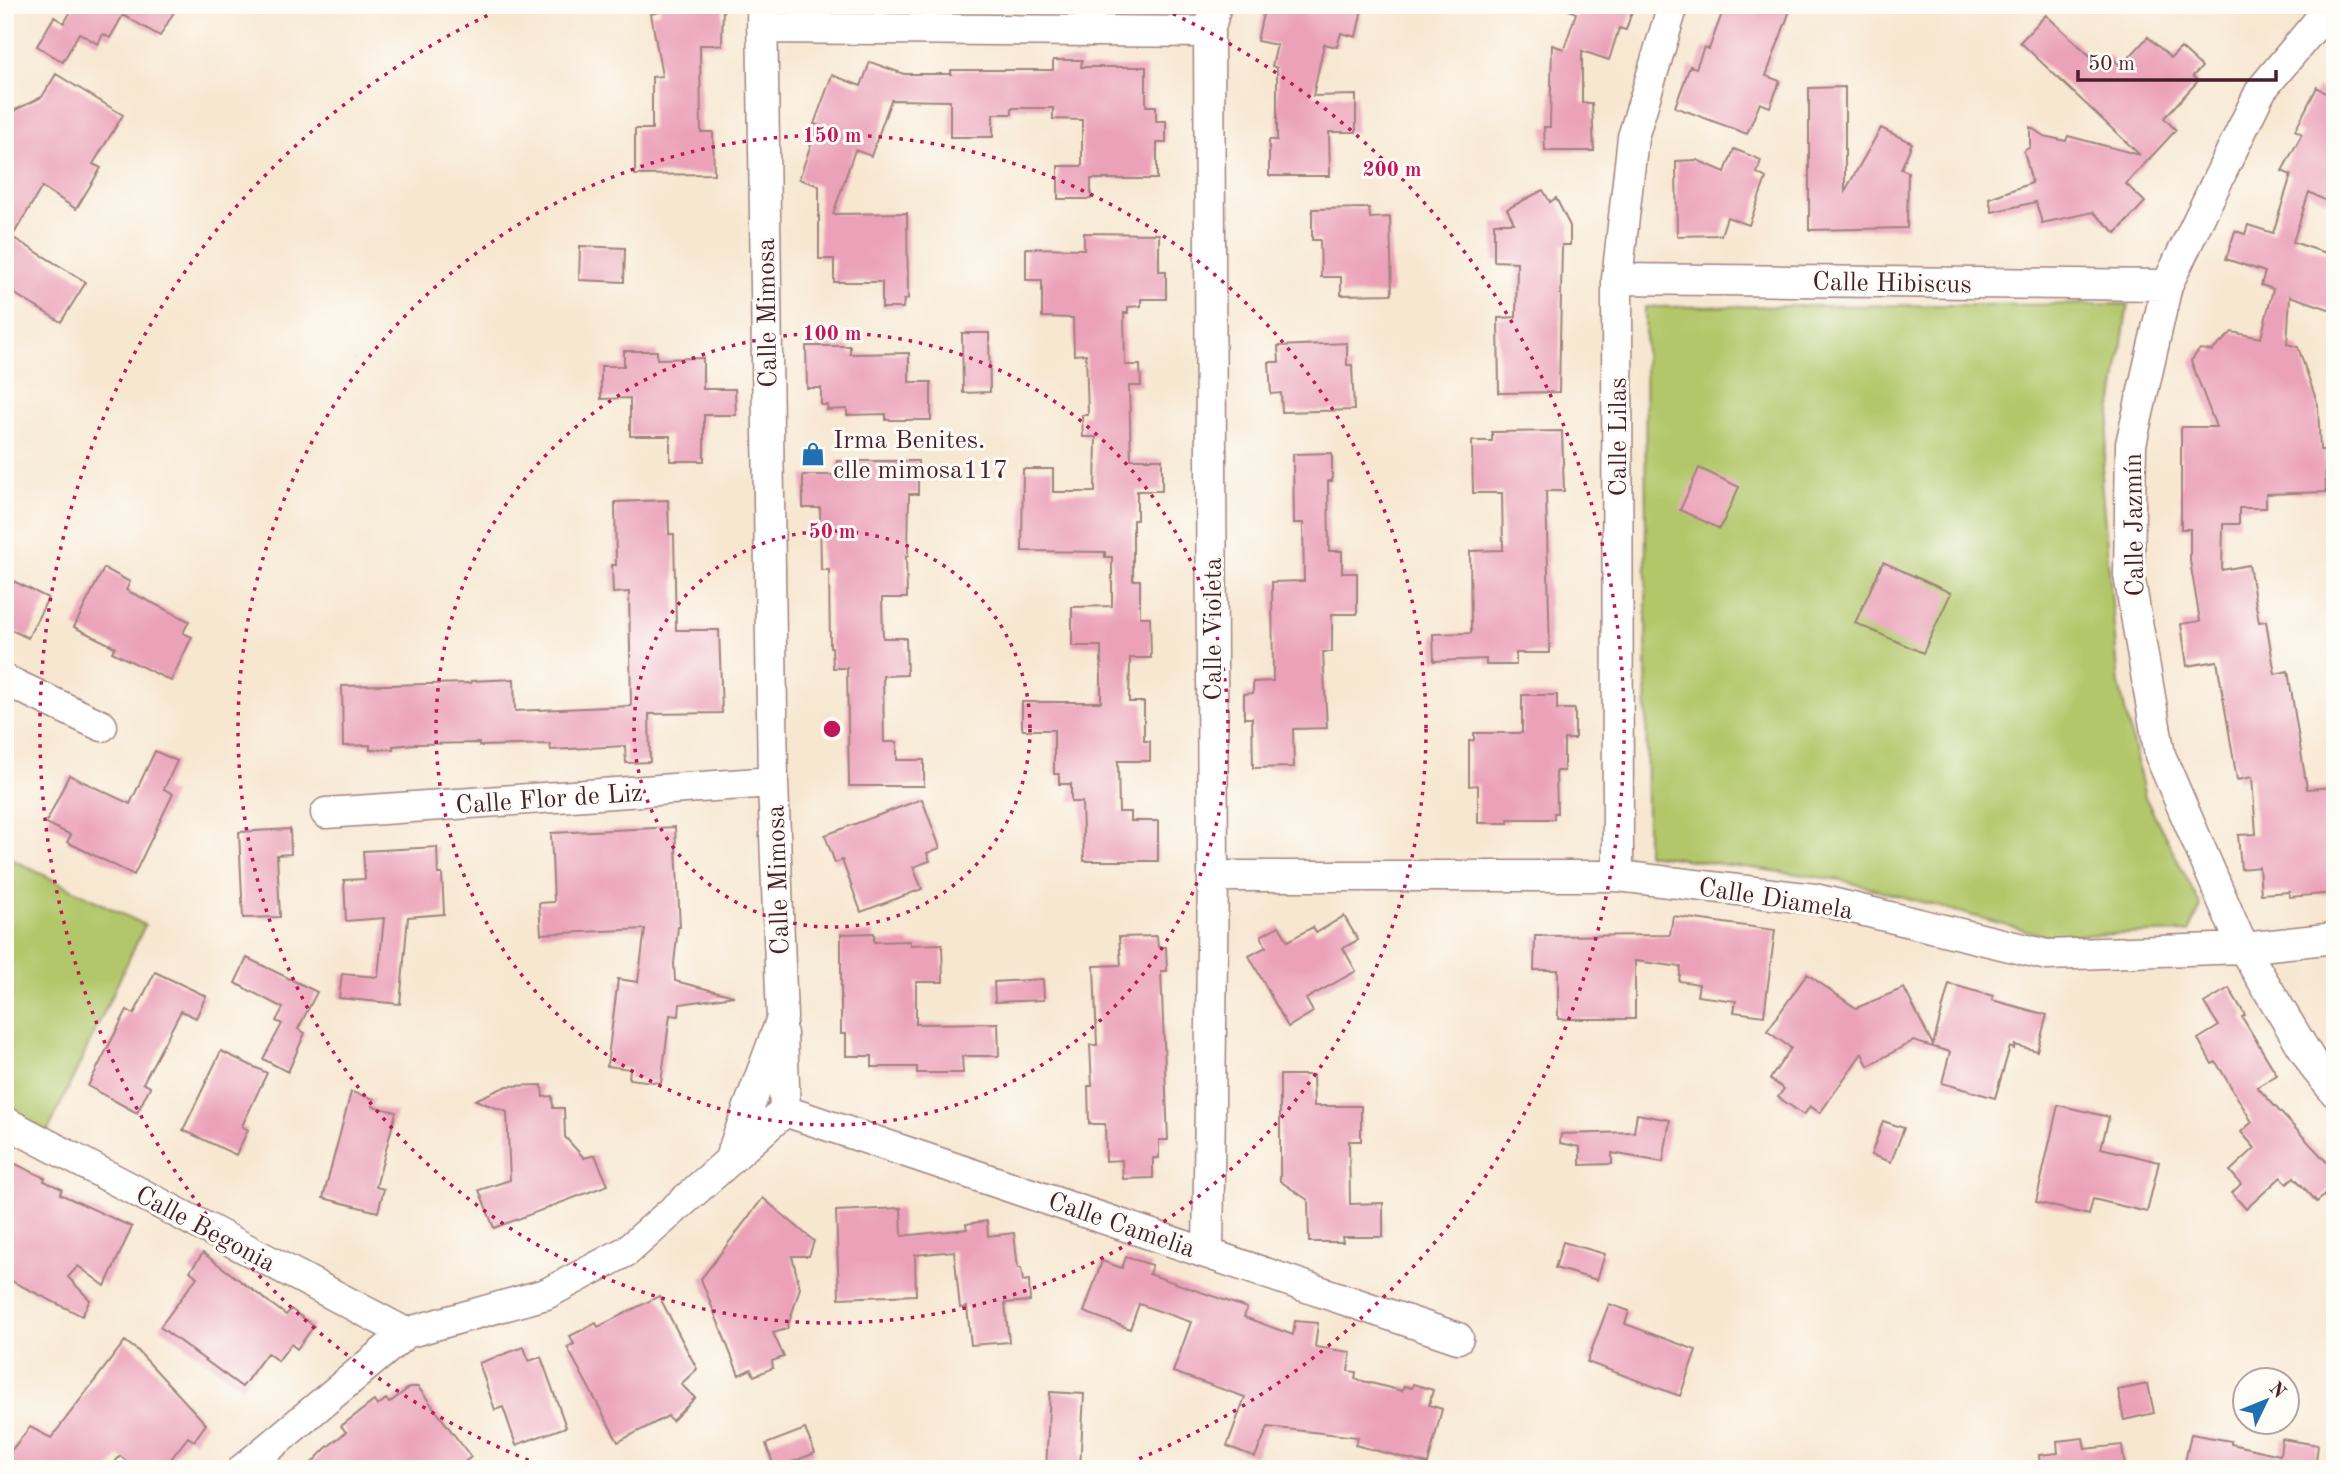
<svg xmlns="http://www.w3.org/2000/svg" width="2340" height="1474" font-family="'Old Standard TT',serif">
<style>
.green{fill:#b2c76b;stroke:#7e734b;stroke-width:2}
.building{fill:#eba1b8}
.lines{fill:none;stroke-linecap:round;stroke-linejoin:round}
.street-casing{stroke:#a0837e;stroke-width:33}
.street{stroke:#fff;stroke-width:30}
.ring{fill:none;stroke:#c2185b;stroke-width:3.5;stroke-dasharray:3.5 7}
.labels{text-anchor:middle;stroke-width:6;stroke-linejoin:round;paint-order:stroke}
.street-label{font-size:26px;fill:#4a1f2b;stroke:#fdfcf7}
.poi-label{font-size:26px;fill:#4a1f2b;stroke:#fdfcf7;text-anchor:start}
.centre{fill:#c2185b;stroke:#fdfcf7;stroke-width:3.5}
.ring-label{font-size:21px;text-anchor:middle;font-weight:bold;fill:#c2185b;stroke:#fdfcf7;stroke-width:6;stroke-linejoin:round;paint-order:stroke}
</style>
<rect width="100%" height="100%" fill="#fdfcf7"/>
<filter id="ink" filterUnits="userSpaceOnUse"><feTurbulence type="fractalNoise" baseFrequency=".0143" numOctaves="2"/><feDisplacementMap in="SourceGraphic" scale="14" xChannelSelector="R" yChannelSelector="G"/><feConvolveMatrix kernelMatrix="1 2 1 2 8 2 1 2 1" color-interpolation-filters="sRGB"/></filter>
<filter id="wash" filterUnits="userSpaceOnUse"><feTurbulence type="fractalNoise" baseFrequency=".00686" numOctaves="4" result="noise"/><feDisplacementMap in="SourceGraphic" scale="28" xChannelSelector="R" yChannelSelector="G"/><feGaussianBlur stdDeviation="1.57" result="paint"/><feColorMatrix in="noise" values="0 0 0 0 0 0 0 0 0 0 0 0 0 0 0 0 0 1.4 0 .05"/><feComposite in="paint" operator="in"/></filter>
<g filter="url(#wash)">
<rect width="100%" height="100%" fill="#f7e7d1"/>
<path class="green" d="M2128 304 2101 479 2119 684 2145 797 2201 906 2189 932 2047 936 1841 880 1647 854 1645 307Z
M5 856 145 925 48 1131 5 1109Z"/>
<g id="blocks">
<path class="building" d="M75 5H178L160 36 123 15 110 38 103 34 98 44 79 33 63 62 37 46 54 17 64 23Z
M660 5H723L722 45H700L701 132H713L714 174 635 175V129H652V77L662 76 651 14 660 12Z
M1265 5H1363L1356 37 1341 33 1337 47 1324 44 1313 96 1356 95V132H1329L1330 176H1269V140H1277V68L1272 66 1277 45 1257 41Z
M1565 5H1634L1626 30 1619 28 1609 60 1582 51V103H1592L1594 151H1545L1544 127H1550L1552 45 1564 49 1576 13 1564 8Z
M1725 5H1792L1766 76 1780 81 1770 107 1760 103 1747 134 1675 107 1690 66 1696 68 1704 47 1709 49Z
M2046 15 2100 65 2109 55 2121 66 2148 37 2171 58 2181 48 2202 67 2193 76 2198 81 2164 118 2176 130 2126 184 2145 202 2116 233 2093 212 2042 223 2036 202 1992 212 1989 198 2032 183 2024 151 2030 147V127L2044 136 2066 141 2068 136 2140 155 2020 42Z
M1053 60H1082L1081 67H1146V106H1156V121H1166V143H1157V179H1091V199H1058V166H1082V120L1053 119V108H1012V114H993V137H950V101L891 100 871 156 855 150 833 214 907 213 908 299 904 300 903 308H882V282H834V259H819V186L799 179 818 125 814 124 832 75 861 86 870 62 904 74H951V70H1053Z
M56 74 123 115 93 164 101 168 76 209 42 187 12 237 86 282 61 322 5 288V115L42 97Z
M1845 87V191L1881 128 1912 143 1901 169 1908 172 1907 228 1809 230V88Z
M2317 87 2335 100V186L2326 201 2309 192 2293 242 2335 256V311L2290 296 2287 344 2298 347 2318 405 2320 450H2325L2326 492 2266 494V508H2239V524H2223L2222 570 2249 565 2259 622 2266 621 2275 674 2288 671 2307 789 2335 787V893L2289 897V892L2261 894 2259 867 2241 869 2238 835 2256 834 2252 777 2237 780 2217 661 2187 666 2181 624 2200 621 2190 561V529H2181V427H2216L2191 361 2200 349 2212 351 2232 332 2261 338 2273 289 2261 285 2265 272 2226 259 2235 231 2245 234 2248 225 2273 233 2291 175 2282 171 2302 134 2295 130Z
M1734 149 1761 160 1757 173 1766 178 1749 225 1727 217 1721 235 1677 236 1676 161 1697 160 1725 172Z
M1543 190 1550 202 1556 198 1570 226V245H1562L1559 392 1499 393 1498 318 1516 317 1517 262 1494 261V223H1514L1507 209Z
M1369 208 1370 218 1390 217 1392 294 1341 295V277H1321L1320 240H1312V209Z
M1084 233 1159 234V271H1166V299H1141V306L1128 307V313H1124L1125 365H1140L1141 386H1129L1131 459H1162V491H1137V520H1133V580H1140V617H1150L1151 658H1130L1129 702H1144V741H1150V761H1118L1119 812H1131V821H1158V861H1084L1082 802H1071V784H1059V774H1054V730H1023L1022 727V702H1101V646H1072V607L1112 606V557H1105V552L1022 551 1023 469H1053V492H1095L1096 437H1083L1082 415H1088L1086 354 1074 355 1073 318 1042 317V280H1026V248L1084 249Z
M580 246 625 248 624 282 579 280Z
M962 333H989L990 392 963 393Z
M1347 343V365H1352L1354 410 1282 412 1281 393 1271 394 1269 362H1279L1278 346Z
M806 346H850V354L909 353V382H931V420H886V414L847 415V409L827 410 828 405H821V388H807Z
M624 351H657V359L703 358V389H735L736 415H704V461H670V436H630V398L601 399V366H624Z
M1562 431 1564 491H1546L1550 653H1516V665H1486V659L1434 661 1433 634 1471 633 1470 551 1503 550 1502 493H1473L1472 441H1492V432Z
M1332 453V481H1328L1329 551H1342V573H1357V614H1332V652H1323L1327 728 1293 729 1294 767 1253 768 1252 718H1244V694L1253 693V682L1273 681 1272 582 1304 581 1303 523H1294L1293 454Z
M837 461H918V494H909L908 556H906L907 598H882L883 638H906L907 675 883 676 884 742H897V760H924V786H849L847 668H833L832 647H830L829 570H821L820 508H803V475H837Z
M1699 468 1739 487 1720 529 1680 510Z
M668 500 669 534H674L676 630H719L722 713 649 714 650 762 626 763 625 746 551 750 550 744 479 746V743L415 744 393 746V749L370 750V745L343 746 342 686 471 683V681L514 679 515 711 631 706 629 592 613 593 612 565H616L615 502Z
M1883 562 1951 593 1923 653 1855 623Z
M104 568 130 582 126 590 189 621 183 633 192 637 171 681 112 652 115 647 74 627Z
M5 577 48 598 28 638 5 627Z
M1522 695H1557V709H1575V739H1564V771H1556L1557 813H1554V819H1508V823H1478V785L1469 786V741L1474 740V733H1522Z
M155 751 177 761 164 789 173 794 134 875 67 842 71 835 46 823 69 775 130 804Z
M922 799 940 848 927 853 930 861 913 867 922 889 861 912 842 860 835 863 825 835Z
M675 827 680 927H678L674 964 675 981 734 996 680 1004 679 1016 670 1015 661 1083 629 1079 630 1069 607 1066 618 979 638 982 645 929 541 934 539 903 554 902 551 833Z
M290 829 291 854 277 855 280 917 243 918 239 832Z
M437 847 438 874H442L444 914 408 917 400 1004 339 998 342 974 378 977 384 918 346 921 344 880 365 879 363 851Z
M1344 916 1358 940 1343 948 1356 971 1306 999 1313 1012 1288 1027 1249 956 1266 947 1261 936 1279 926 1288 941 1313 927 1316 933Z
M1673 916 1775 930 1764 1016 1734 1012 1736 1001 1697 996 1699 984 1679 981 1681 967 1635 961V1019H1558V970H1534L1535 936 1670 935Z
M874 933V942L910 941V945L942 944 943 982H916V1024L998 1023 999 1056H962L963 1073H917V1067H872V1056H846V1034H841V934Z
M1157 936 1158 947H1166L1167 971H1161L1168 1140H1159V1158H1153V1178L1123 1179 1122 1160 1106 1161 1105 1124H1089L1088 1086H1092L1090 1045H1097L1094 966 1121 965 1119 937Z
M247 958 317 992 298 1029 305 1033 288 1072 263 1059 282 1024 276 1021 283 1008 235 983Z
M155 972 206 996 196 1018 181 1011 143 1083 150 1087 137 1113 88 1086 127 1010 134 1014Z
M1807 974 1856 1008 1904 988 1933 1045 1949 984 1993 996 1992 1000 2047 1015 2037 1051 2015 1045 2014 1049 2010 1047 1995 1098 1942 1083 1950 1052 1913 1041 1868 1066 1862 1053 1820 1113 1810 1106 1804 1115 1778 1097 1784 1089 1770 1079 1791 1048 1767 1031Z
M1043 979 1044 1000 995 1002 994 982Z
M2229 988 2245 1015 2242 1017 2277 1075 2257 1087 2335 1171V1185L2317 1202 2294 1177 2287 1183 2281 1177 2246 1209 2232 1193 2241 1184 2230 1171 2255 1148 2241 1132 2252 1122 2216 1062 2212 1064 2198 1039 2219 1026 2204 1003Z
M221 1051 267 1073 242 1126 248 1130 236 1155 183 1130Z
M1280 1075H1313L1314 1106H1361V1141H1349L1350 1204 1383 1203V1237H1342L1343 1242H1309L1308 1200 1280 1181Z
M542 1085 543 1097 552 1096 553 1108H564L565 1137 584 1158 595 1155 608 1185 494 1228 479 1190 510 1180 507 1112 475 1100 507 1086Z
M351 1092 374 1099 372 1106 396 1112 376 1187 384 1189 378 1212 323 1198Z
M2058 1105 2109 1117 2101 1148 2159 1162 2147 1212 2093 1199 2089 1215 2036 1202Z
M1637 1114 1670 1120 1663 1162 1612 1153V1164L1580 1165V1147L1560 1143 1561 1134 1634 1132Z
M1883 1121 1904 1128 1891 1162 1871 1155Z
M5 1159 45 1178 44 1181 62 1189 60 1194 132 1227 105 1286 78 1266 68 1277 90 1300 82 1316 5 1278Z
M763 1198 814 1241 809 1256H792L800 1288 787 1329 773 1333 784 1357 772 1361 773 1368 754 1376 751 1369 739 1375 701 1279Z
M901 1208 902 1236 967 1229 966 1224 987 1221 988 1236 1014 1233 1018 1268H1021L1023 1281 1029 1280 1030 1301 1005 1303 1009 1342 971 1345 967 1307 960 1308 954 1251 915 1255 916 1295 839 1298 836 1211Z
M1563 1242 1605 1254 1597 1280 1555 1268Z
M203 1253 286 1315 291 1309 314 1326 297 1349 291 1344 278 1361 267 1353 242 1387 160 1327 197 1277 190 1271Z
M1126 1257 1152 1265 1149 1274 1247 1308 1244 1317 1293 1335 1295 1321 1318 1323 1315 1347 1351 1352 1348 1371 1356 1372 1355 1379 1402 1391 1404 1386 1412 1388 1413 1384 1433 1390 1429 1405 1442 1409 1428 1464 1355 1445 1358 1437 1268 1427 1255 1457 1227 1446 1245 1397 1173 1372 1191 1322 1139 1304 1130 1329 1084 1312 1102 1261 1122 1268Z
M659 1296 697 1369 681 1384 695 1398 672 1421 668 1416 618 1442 567 1347 574 1344 570 1336 596 1323 598 1327Z
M1609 1304 1629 1311 1625 1324 1696 1350 1680 1396 1587 1362Z
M125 1341 138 1351 206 1424 194 1441 188 1437 163 1469H137L120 1456 109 1469H5V1458L30 1427 51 1438Z
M524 1347 529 1361 541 1357 566 1427 516 1445 503 1407 495 1410 479 1363Z
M2148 1384 2154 1413 2124 1420 2118 1390Z
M410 1387H418L471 1457 456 1469H306L325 1449 346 1432 341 1426 374 1401 377 1406 386 1399 389 1403Z
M1050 1392 1084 1394 1080 1469H1046Z
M805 1429 815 1453 775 1469 766 1444Z
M2191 1434 2231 1441V1444L2280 1455 2282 1439 2318 1445 2315 1469H2215L2185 1462Z
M2083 1438 2085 1449 2122 1445 2125 1469H2040L2039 1455 2058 1453 2057 1441Z"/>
</g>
</g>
<g filter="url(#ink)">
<use href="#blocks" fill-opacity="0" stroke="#a0837e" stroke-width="2"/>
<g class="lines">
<g class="street-casing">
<path id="street" d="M2332 5 2261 90 2167 285 2131 444 2129 575 2160 755 2243 948 2316 1069 2335 1092
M762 28 1209 32
M1617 279 2167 285
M5 680 102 726
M326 813 773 782
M1213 876H1618L1815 899 2047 955 2243 948 2335 938
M1618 876 1617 279 1633 137 1673 5
M782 1034 785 1111
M785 1111 1458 1338
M5 1122 406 1333
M733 1157 785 1111
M1208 1253 1213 876 1209 32 1216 5
M243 1469 406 1333 546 1294 627 1251 729 1161 782 1018 773 782 762 5"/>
</g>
<use href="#street" class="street"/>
</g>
</g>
<g class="ring">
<circle cx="832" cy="729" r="198"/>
<circle cx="832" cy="729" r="396"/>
<circle cx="832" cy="729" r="594"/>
<path d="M548 1468A792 792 0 0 1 510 5M1154 5A792 792 0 0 1 1116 1468"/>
</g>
<defs>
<g id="shop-bare" transform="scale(1.89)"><path d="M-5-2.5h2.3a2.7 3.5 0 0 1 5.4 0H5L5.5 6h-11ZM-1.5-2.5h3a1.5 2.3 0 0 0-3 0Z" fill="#1f6fb2" stroke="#fdfcf7" stroke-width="2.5" paint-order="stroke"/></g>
</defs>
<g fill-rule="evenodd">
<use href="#shop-bare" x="813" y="454"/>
</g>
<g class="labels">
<g class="street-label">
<text transform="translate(1892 282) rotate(1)" y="9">Calle Hibiscus</text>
<text transform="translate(766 313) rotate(-91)" y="9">Calle Mimosa</text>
<text transform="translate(1617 437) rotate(-90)" y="9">Calle Lilas</text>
<text transform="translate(2133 525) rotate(-91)" y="9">Calle Jazmín</text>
<text transform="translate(1212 629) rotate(-90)" y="9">Calle Violeta</text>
<text transform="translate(549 798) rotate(-4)" y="9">Calle Flor de Liz</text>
<text transform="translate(777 880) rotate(-92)" y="9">Calle Mimosa</text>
<text transform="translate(1776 898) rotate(9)" y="9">Calle Diamela</text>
<text transform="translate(1122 1224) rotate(19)" y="9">Calle Camelia</text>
<text transform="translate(206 1228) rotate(28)" y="9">Calle Begonia</text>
</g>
<g class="poi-label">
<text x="833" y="448">Irma Benites.<tspan x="833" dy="30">clle mimosa117</tspan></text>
</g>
</g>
<circle cx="832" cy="729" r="10" class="centre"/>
<g class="ring-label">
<text x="832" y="142">150 m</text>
<text x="1392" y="176">200 m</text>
<text x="832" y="340">100 m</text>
<text x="832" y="538">50 m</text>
</g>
<rect width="2340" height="1474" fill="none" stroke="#fdfcf7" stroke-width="28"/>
<g transform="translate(2266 1401) rotate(47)"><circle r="33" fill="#fdfcf7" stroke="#b5a4a5" stroke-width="2"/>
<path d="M0-5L12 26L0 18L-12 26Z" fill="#1f6fb2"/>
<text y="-10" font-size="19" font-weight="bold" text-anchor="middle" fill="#4a1f2b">N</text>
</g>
<path d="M2078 70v10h198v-10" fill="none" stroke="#4a1f2b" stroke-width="3.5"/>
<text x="2088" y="70" font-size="21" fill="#4a1f2b" stroke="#fdfcf7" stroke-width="5" paint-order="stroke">50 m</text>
</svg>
